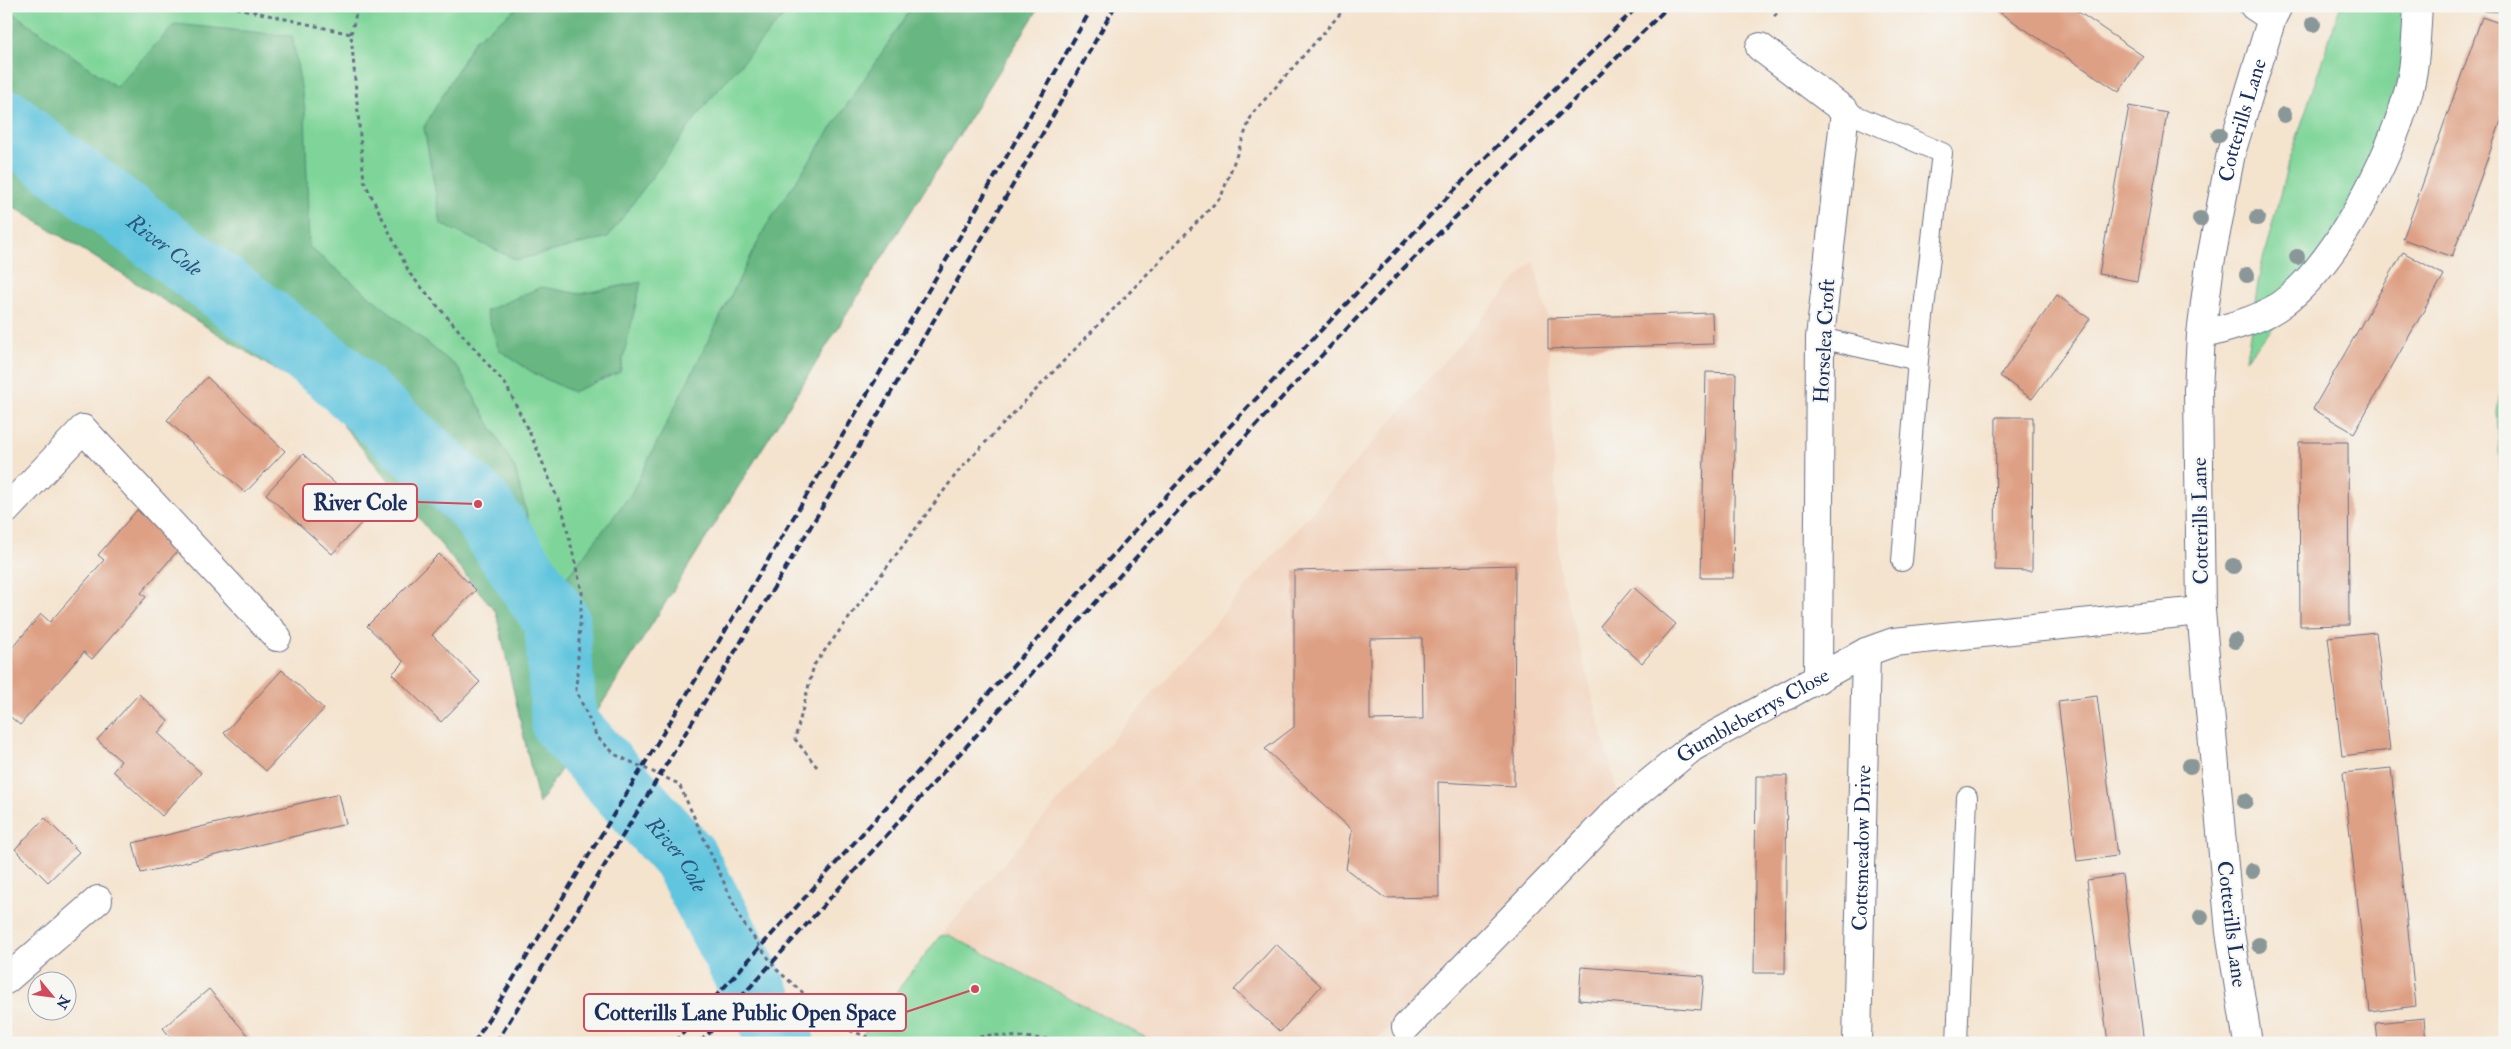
<svg xmlns="http://www.w3.org/2000/svg" width="2511" height="1049" font-family="'IM FELL Double Pica',serif">
<style>
.built{fill:#f2d4be}
.green{fill:#7fd599;stroke:#4d827c}
.forest{fill:#67b681;stroke:#417270}
.lines{fill:none;stroke-linecap:round;stroke-linejoin:round}
.river{stroke:#60c5de;stroke-width:66}
.building{fill:#dea084;fill-rule:evenodd}
.service-casing{stroke:#676e85;stroke-width:22}
.minor-casing{stroke:#676e85;stroke-width:30}
.tertiary-casing{stroke:#676e85;stroke-width:30}
.path{stroke:#676e85;stroke-width:3;stroke-dasharray:4 4;stroke-linecap:butt}
.service{stroke:#fff;stroke-width:20}
.minor{stroke:#fff;stroke-width:28}
.tertiary{stroke:#fff;stroke-width:28}
.rail{stroke:#1b2f5e;stroke-width:4;stroke-dasharray:8 4;stroke-linecap:butt}
.tree{fill:#8a9798}
.labels{text-anchor:middle;stroke-width:4;stroke-linejoin:round;paint-order:stroke}
.street-label{font-size:21px;fill:#1b2f5e;stroke:#f6f6f2}
.water-label{font-size:22px;font-style:italic;fill:#2c547e;stroke:#f6f6f2}
.leader{fill:none;stroke:#d1495b;stroke-width:2}
.callout-dot{fill:#d1495b;stroke:#f6f6f2;stroke-width:2}
.callout{fill:#f6f6f2;stroke:#d1495b;stroke-width:2}
.callout-label{font-size:22px;text-anchor:middle;font-weight:bold;fill:#1b2f5e}
</style>
<rect width="100%" height="100%" fill="#f6f6f2"/>
<filter id="ink" filterUnits="userSpaceOnUse"><feTurbulence type="fractalNoise" baseFrequency=".02" numOctaves="2"/><feDisplacementMap in="SourceGraphic" scale="10" xChannelSelector="R" yChannelSelector="G"/><feConvolveMatrix kernelMatrix="1 2 1 2 8 2 1 2 1" color-interpolation-filters="sRGB"/></filter>
<filter id="wash" filterUnits="userSpaceOnUse"><feTurbulence type="fractalNoise" baseFrequency=".0096" numOctaves="4" result="noise"/><feDisplacementMap in="SourceGraphic" scale="20" xChannelSelector="R" yChannelSelector="G"/><feGaussianBlur stdDeviation="1.12" result="paint"/><feColorMatrix in="noise" values="0 0 0 0 0 0 0 0 0 0 0 0 0 0 0 0 0 1.4 0 .05"/><feComposite in="paint" operator="in"/></filter>
<g filter="url(#wash)">
<rect width="100%" height="100%" fill="#f4e3cd"/>
<path class="built" d="M1533 260 1548 318 1559 568 1621 806 1373 1043H1156L949 935 940 936Z"/>
<path class="green" d="M6 6H1040L539 804 496 612 321 398 6 202Z
M2340 6H2423L2341 249 2246 359 2260 271 2287 168Z
M2505 367V560L2497 411Z
M949 935 1156 1043H856L940 936Z"/>
<path class="forest" d="M520 6H792L706 104 608 237 517 260 441 224 424 127 475 40Z
M913 6H1040L539 804 496 612 321 398 6 202V8L116 87 175 24 292 36 305 110 309 247 458 368 515 469 536 549 564 581 631 494 766 226Z
M641 282 620 372 573 392 535 374 499 350 486 311 541 287 580 294Z"/>
<g class="lines">
<path class="river" id="s1" d="M6 122 29 142 334 372 478 504 557 621 564 723 685 858 782 1043"/>
</g>
<g id="blocks">
<path class="building" d="M1990 6H2070L2143 56 2119 92Z
M2484 6H2505V12L2484 11Z
M2482 17 2505 25V110L2452 257 2403 239Z
M2129 106 2167 113 2137 281 2099 274Z
M2403 252 2444 275 2354 433 2313 409Z
M2057 295 2090 319 2032 399 2000 376Z
M1712 313 1713 344 1548 349V318Z
M1706 372 1736 373 1733 578H1701Z
M207 377 285 451 245 493 167 420Z
M1996 417H2033L2032 571 1995 570Z
M2299 442H2348L2349 625 2300 626Z
M303 454 369 515 332 554 266 494Z
M137 510 180 548 141 593 146 597 92 659 84 652 20 725 6 713V655L41 614 50 622 104 560 98 555Z
M439 554 476 590 432 635 480 682 441 722 392 674 404 662 367 626Z
M1515 565 1514 786 1438 782 1439 897 1385 898 1346 869 1352 830 1265 749 1294 727V571ZM1422 638 1423 719 1370 720V639Z
M1633 587 1676 624 1642 663 1600 626Z
M2376 632 2390 750 2342 756 2328 637Z
M282 670 324 709 266 771 224 733Z
M139 694 168 721 158 733 201 773 162 816 113 771 121 761 97 740Z
M2097 696 2117 856 2077 861 2058 701Z
M2391 768 2416 1006 2370 1012 2343 773Z
M1756 776H1787L1785 973H1754Z
M339 794 346 824 141 873 133 843Z
M45 818 79 852 48 882 15 849Z
M2122 875 2144 1043H2108L2087 880Z
M1276 944 1321 986 1280 1032 1234 990Z
M1581 967 1704 976 1701 1010 1579 1000Z
M209 989 254 1043H175L163 1028Z
M2424 1018 2426 1043H2378L2376 1023Z"/>
</g>
</g>
<g filter="url(#ink)">
<use href="#blocks" fill-opacity="0" stroke="#676e85" stroke-width="1"/>
<g class="lines">
<g class="service-casing">
<path id="service" d="M1845 111 1942 153 1918 360
M1820 338 1918 360 1902 561
M1957 1043 1967 797"/>
</g>
<g class="minor-casing">
<g id="minor">
<path d="M2254 6 2272 18"/>
<path d="M1760 47 1845 111 1820 338 1818 679"/>
<path d="M2201 335C2224 329 2256 321 2276 308 2335 269 2389 160 2408 93 2416 66 2416 34 2418 6"/>
<path d="M6 510 83 429 277 637"/>
<path d="M6 980 98 900"/>
<path id="s2" d="M1406 1027 1621 806 1693 747 1866 652 1894 642 2201 611"/>
<path id="s3" d="M1857 1043 1866 652"/>
</g>
</g>
<g class="tertiary-casing">
<g id="tertiary">
<path id="s4" d="M2248 1043 2230 932 2201 611 2198 390 2201 335 2210 264 2231 153 2272 18 2278 6"/>
</g>
</g>
<path class="path" d="M229 6 351 34 364 181 410 274 506 385 534 442 563 512 582 592 576 690 597 737 616 755 679 784 741 920 777 970 843 1028 885 1043
M1774 16 1784 6
M351 34 358 6
M817 767 795 739 814 665 960 469 1221 197 1252 114 1347 6
M940 1043 991 1035 1104 1043"/>
<use href="#service" class="service"/>
<use href="#minor" class="minor"/>
<use href="#tertiary" class="tertiary"/>
<path class="rail" d="M474 1043C684 700 894 356 1093 6
M496 1043C706 699 918 357 1115 6
M674 1043 1213 444 1480 163 1638 6
M700 1043 1228 455 1403 269 1669 6"/>
</g>
<g class="tree">
<circle cx="2313" cy="24" r="8"/>
<circle cx="2284" cy="115" r="8"/>
<circle cx="2219" cy="135" r="8"/>
<circle cx="2257" cy="218" r="8"/>
<circle cx="2200" cy="219" r="8"/>
<circle cx="2297" cy="257" r="8"/>
<circle cx="2247" cy="275" r="8"/>
<circle cx="2233" cy="566" r="8"/>
<circle cx="2235" cy="641" r="8"/>
<circle cx="2190" cy="766" r="8"/>
<circle cx="2245" cy="801" r="8"/>
<circle cx="2252" cy="871" r="8"/>
<circle cx="2201" cy="917" r="8"/>
<circle cx="2259" cy="945" r="8"/>
</g>
</g>
<g class="labels">
<g class="street-label">
<text dy="7" stroke="none"><textPath href="#s4" startOffset="930">Cotterills Lane</textPath></text>
<text transform="translate(1824 341) rotate(-87)" y="7">Horselea Croft</text>
<text transform="translate(2200 521) rotate(-91)" y="7">Cotterills Lane</text>
<text dy="7" stroke="none"><textPath href="#s2" startOffset="469">Gumbleberrys Close</textPath></text>
<text dy="7" stroke="none"><textPath href="#s3" startOffset="195">Cottsmeadow Drive</textPath></text>
<text transform="translate(2232 924) rotate(83)" y="7">Cotterills Lane</text>
</g>
<g class="water-label">
<text dy="8" stroke="none"><textPath href="#s1" startOffset="201">River Cole</textPath></text>
<text dy="8" stroke="none"><textPath href="#s1" startOffset="1025">River Cole</textPath></text>
</g>
</g>
<path class="leader" d="M478 504L417 502M975 989L906 1012"/>
<g class="callout-dot">
<circle cx="478" cy="504" r="5"/>
<circle cx="975" cy="989" r="5"/>
</g>
<g class="callout">
<rect x="303" y="484" width="114" height="37" rx="5"/>
<rect x="584" y="994" width="322" height="37" rx="5"/>
</g>
<g class="callout-label">
<text x="360" y="510">River Cole</text>
<text x="745" y="1020">Cotterills Lane Public Open Space</text>
</g>
<rect width="2511" height="1049" fill="none" stroke="#f6f6f2" stroke-width="25"/>
<g transform="translate(52 996) rotate(119)"><circle r="24" fill="#f6f6f2" stroke="#9ea6b7"/>
<path d="M0-4L9 19L0 12L-9 19Z" fill="#d1495b"/>
<text y="-8" font-size="14" font-weight="bold" text-anchor="middle" fill="#1b2f5e">N</text>
</g>
</svg>
